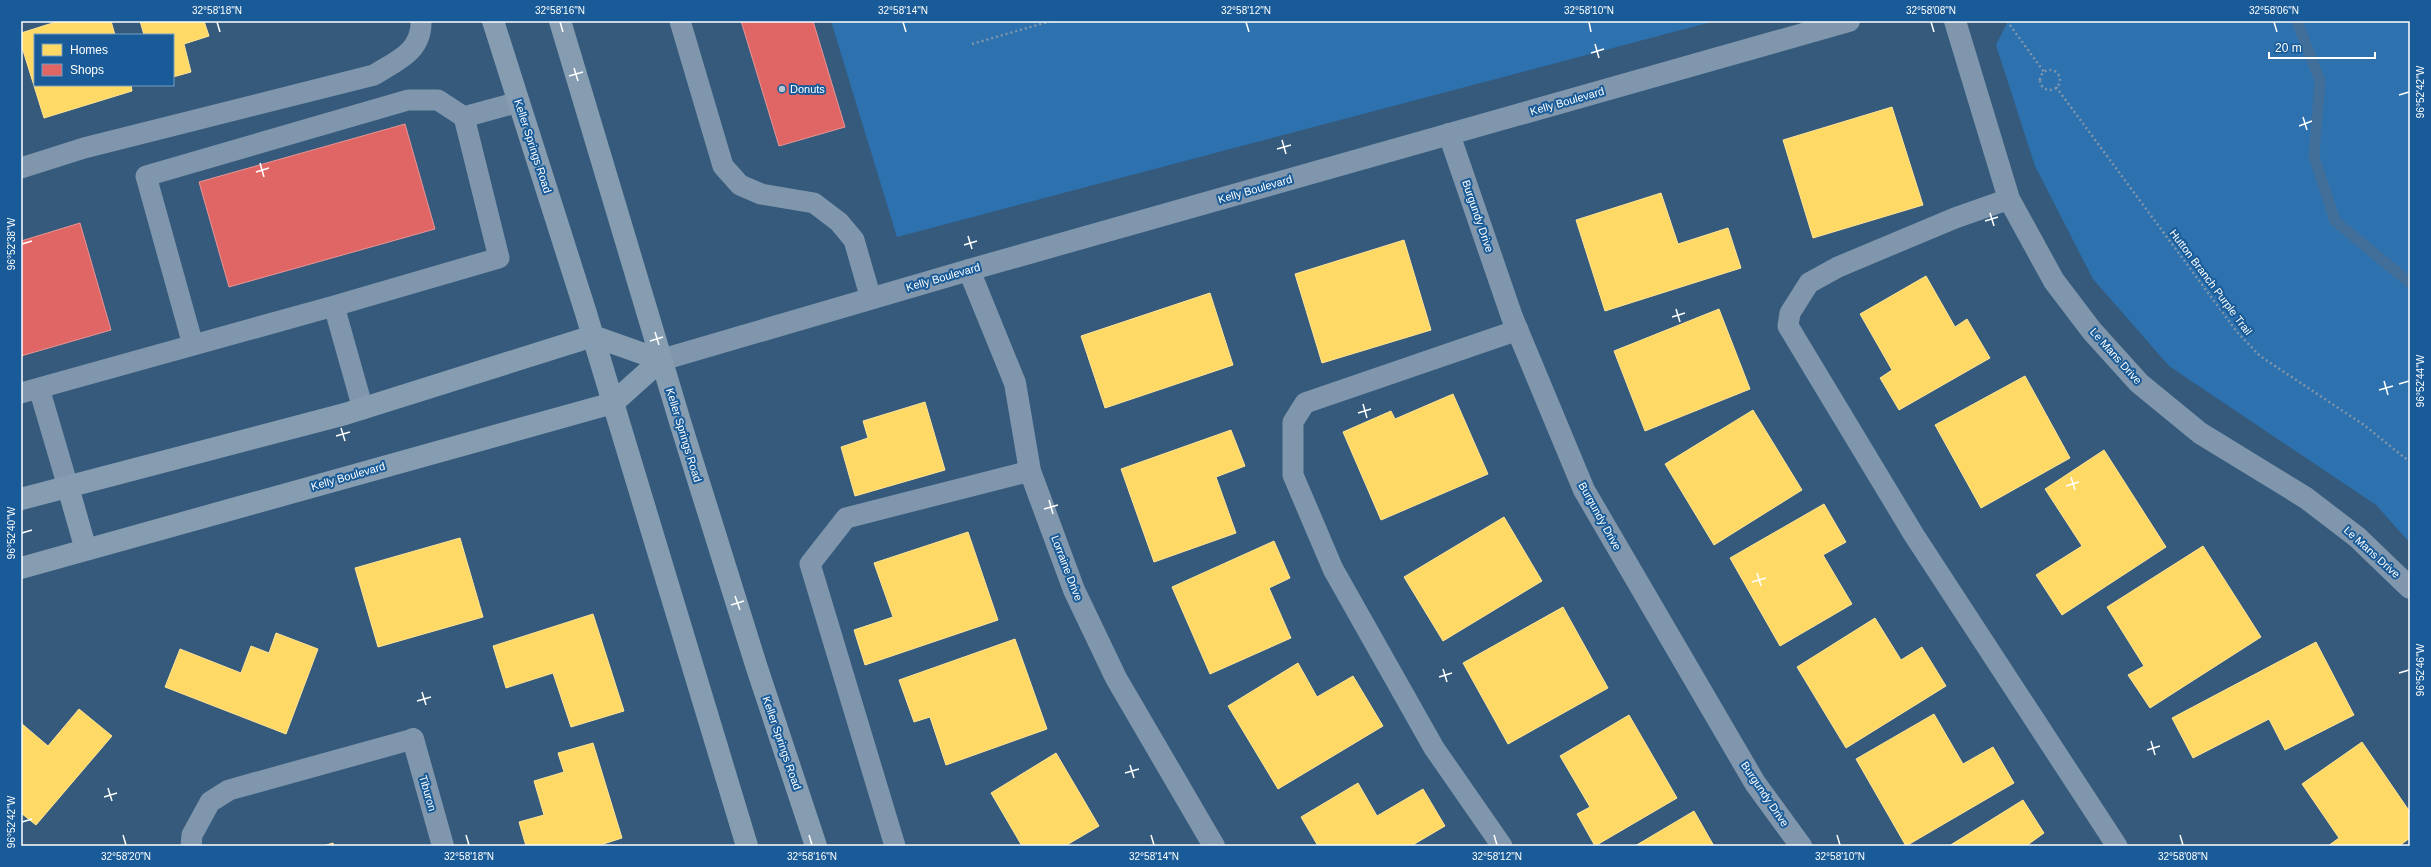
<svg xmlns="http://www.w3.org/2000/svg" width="2431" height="867" font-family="Helvetica,sans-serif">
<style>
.green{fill:#2d71ae}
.homes{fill:#ffd966;stroke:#ffe494}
.shops{fill:#e06666;stroke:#e99494}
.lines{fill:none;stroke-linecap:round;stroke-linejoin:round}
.stream{stroke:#416f99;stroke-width:11}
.path{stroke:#7f96ad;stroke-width:2.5;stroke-dasharray:2 3;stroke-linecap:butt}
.service{stroke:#7f96ad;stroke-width:21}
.minor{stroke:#7f96ad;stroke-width:22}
.tertiary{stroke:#7f96ad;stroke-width:22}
.secondary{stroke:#869db1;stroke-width:22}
.ticks{fill:none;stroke:#fff;stroke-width:1.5}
.poi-dot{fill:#b8c5d1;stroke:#185b98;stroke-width:1.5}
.labels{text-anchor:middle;stroke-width:4;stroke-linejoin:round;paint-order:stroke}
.poi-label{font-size:11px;fill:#fff;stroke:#185b98;text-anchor:start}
.street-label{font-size:11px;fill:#fff;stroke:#185b98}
.neatline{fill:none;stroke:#fff;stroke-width:1.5}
.ticks-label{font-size:10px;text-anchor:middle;fill:#fff}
</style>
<rect width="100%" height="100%" fill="#355a7b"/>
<path class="green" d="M831 21H1715L897 237Z
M2008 21H2410V543L2376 505 2169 366 2093 279 2035 166 1996 45Z"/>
<path class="homes" d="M59 21H111L115 35H35V85H131L132 91 44 118 21 44V33Z
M140 21H204L209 36 184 44 191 72 173 77V35H144Z
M1892 107 1923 205 1813 238 1783 140Z
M1661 193 1678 244 1728 228 1741 268 1605 311 1576 220Z
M1404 240 1431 330 1322 363 1295 274Z
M1926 276 1955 327 1967 319 1990 358 1899 410 1880 378 1892 370 1860 314Z
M1210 293 1233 365 1105 408 1081 336Z
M1719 309 1750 389 1645 431 1614 351Z
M2025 376 2070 458 1981 508 1935 425Z
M1453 394 1488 474 1381 520 1343 432 1391 411 1395 419Z
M925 402 945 470 855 496 841 447 868 438 863 421Z
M1753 410 1802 490 1714 545 1665 464Z
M1231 430 1245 466 1216 477 1236 533 1154 562 1121 469Z
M2104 450 2166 547 2062 615 2036 575 2082 546 2045 489Z
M1824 504 1846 542 1823 555 1852 604 1780 646 1730 558Z
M1504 517 1542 581 1443 641 1404 577Z
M968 532 998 620 865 665 854 630 893 617 874 563Z
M460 538 483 617 378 647 355 568Z
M1274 541 1290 578 1269 588 1291 638 1210 674 1172 587Z
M2203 546 2261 637 2150 708 2128 675 2144 666 2107 607Z
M1563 607 1608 688 1508 744 1463 663Z
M593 614 624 711 571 727 553 673 506 688 493 646Z
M1875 618 1901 660 1922 647 1946 686 1846 748 1797 667Z
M276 633 318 649 286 734 165 687 180 649 241 673 251 646 269 653Z
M1015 639 1047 729 946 765 930 717 914 722 899 680Z
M2316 642 2354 715 2285 750 2269 719 2193 758 2172 718Z
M1298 663 1317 697 1353 676 1383 726 1278 789 1228 706Z
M79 709 112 736 36 825 21 813V723L48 746Z
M1934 714 1963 764 1993 747 2014 783 1906 846 1856 759Z
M1629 715 1677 798 1595 846 1577 814 1590 807 1560 756Z
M2362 742 2410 812V838L2399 846H2328L2339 838 2302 784Z
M593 743 622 838 597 846H526L519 822 544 815 534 781 564 772 558 753Z
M1056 753 1099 826 1065 846H1022L991 793Z
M1358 783 1377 816 1423 789 1445 826 1411 846H1318L1301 817Z
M2023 800 2044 833 2026 846H1949Z
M1694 811 1714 846H1635Z
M333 843 334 846H323Z"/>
<path class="shops" d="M741 21H813L845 127 779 146Z
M405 124 435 229 229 287 199 182Z
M80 223 111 330 21 356V241Z"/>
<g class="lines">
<path class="stream" d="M2297 21 2320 81 2314 156 2335 221 2410 283"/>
<path class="path" d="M2007 21 2044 72
M972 44 1051 21
M2040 80a10 10 0 1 1 20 0a10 10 0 1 1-20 0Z
M2056 87 2237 332 2260 356 2364 425 2410 462"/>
<path class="service" d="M680 21 723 166 740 185 761 194 814 203 839 222 854 240 871 299
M464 117 519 102
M21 168 84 148 374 75C396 61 422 52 421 21
M2009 199 1955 218 1838 267 1809 283 1790 313 1788 326 1914 535 2117 846
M193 345 146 176 408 100H438L464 117 499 258 334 306
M39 388 68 487
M21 393 334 306 363 409
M191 846 192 835 210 802 229 790 413 739
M895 846 810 564 846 518 1030 471
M1502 846 1434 748 1333 569 1293 475V422L1305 403 1518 330"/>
<path class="minor" d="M1955 21 2009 199 2054 281 2092 331 2139 383 2200 433 2306 498 2357 537 2410 588
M1449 134 1512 317 1584 490 1755 783 1801 846
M969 270 1015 383 1030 471 1074 590 1116 678 1214 846
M413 739 443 846"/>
<path class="tertiary" d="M661 360 969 270 1849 21"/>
<path class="secondary" d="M493 21 585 310 747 846
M560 21 681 425 756 665 816 846
M68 487 86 550
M21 499 345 414 593 336 661 360
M21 568 613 403 661 360"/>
</g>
<path class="ticks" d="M217 22 220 32M560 22 563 32M903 22 906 32M1246 22 1249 32M1589 22 1591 32M1931 22 1934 32M2274 22 2277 32M1595 44 1599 58M1591 53 1604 49M574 68 578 81M569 76 583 72M2399 95 2409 92M2303 117 2307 130M2299 126 2312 121M1282 140 1286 154M1277 149 1291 145M260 163 264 177M256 172 269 168M1990 213 1994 226M1985 221 1998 217M968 236 972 249M22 244 32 241M964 245 977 241M1676 309 1680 322M1672 317 1685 313M655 332 659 345M650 341 663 337M2384 381 2388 395M2399 384 2409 381M2379 390 2393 386M1363 404 1367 418M1358 413 1371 409M341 428 345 441M336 436 350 432M2071 477 2075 490M2066 486 2079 482M1049 500 1053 514M1044 509 1058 505M22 533 32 530M1757 573 1761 586M1752 582 1766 578M735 596 740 610M731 605 744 601M1443 669 1447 682M2399 673 2409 670M1439 677 1452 673M422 692 426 705M417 701 431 697M2151 741 2155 755M2147 750 2160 746M1130 765 1134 778M1125 773 1139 769M108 788 112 801M104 797 117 793M22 822 32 819M123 835 126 845M466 835 469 845M809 835 812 845M1151 835 1154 845M1494 835 1497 845M1837 835 1840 845M2180 835 2183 845"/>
<circle class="poi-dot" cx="782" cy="89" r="4"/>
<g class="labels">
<g class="poi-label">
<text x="790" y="93">Donuts</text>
</g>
<g class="street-label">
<text transform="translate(1567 101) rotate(-16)" y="4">Kelly Boulevard</text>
<text transform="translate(533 146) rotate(72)" y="4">Keller Springs Road</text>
<text transform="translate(1255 189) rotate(-16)" y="4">Kelly Boulevard</text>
<text transform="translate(1478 216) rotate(71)" y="4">Burgundy Drive</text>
<text transform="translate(943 277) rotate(-16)" y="4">Kelly Boulevard</text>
<text transform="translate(2211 282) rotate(53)" y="4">Hutton Branch Purple Trail</text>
<text transform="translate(2116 356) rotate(48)" y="4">Le Mans Drive</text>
<text transform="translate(684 435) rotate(73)" y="4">Keller Springs Road</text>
<text transform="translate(348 476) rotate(-16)" y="4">Kelly Boulevard</text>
<text transform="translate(1600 516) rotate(61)" y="4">Burgundy Drive</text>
<text transform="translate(2372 552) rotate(42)" y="4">Le Mans Drive</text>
<text transform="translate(1067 568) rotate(69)" y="4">Lorraine Drive</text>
<text transform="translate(782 743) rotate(71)" y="4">Keller Springs Road</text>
<text transform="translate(428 793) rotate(74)" y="4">Tiburon</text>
<text transform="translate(1765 794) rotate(56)" y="4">Burgundy Drive</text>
</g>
</g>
<rect width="2431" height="867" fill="none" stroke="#185b98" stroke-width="44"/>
<rect x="34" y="34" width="140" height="52" fill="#185b98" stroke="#749dc1"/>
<rect x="42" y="44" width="20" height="12" fill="#ffd966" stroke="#749dc1"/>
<text x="70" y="54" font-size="12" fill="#ffffff">Homes</text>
<rect x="42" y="64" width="20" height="12" fill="#e06666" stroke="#749dc1"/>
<text x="70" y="74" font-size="12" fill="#ffffff">Shops</text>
<path d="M2269 52v6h106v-6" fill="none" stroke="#ffffff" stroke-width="2"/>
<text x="2275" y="52" font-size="12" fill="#ffffff" stroke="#185b98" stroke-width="3" paint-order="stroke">20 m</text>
<rect x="22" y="22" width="2387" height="823" class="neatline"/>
<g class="ticks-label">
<text x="217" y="14">32°58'18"N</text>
<text x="560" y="14">32°58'16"N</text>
<text x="903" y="14">32°58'14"N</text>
<text x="1246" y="14">32°58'12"N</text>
<text x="1589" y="14">32°58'10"N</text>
<text x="1931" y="14">32°58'08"N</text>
<text x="2274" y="14">32°58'06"N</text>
<text transform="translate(2420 92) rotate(-90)" y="4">96°52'42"W</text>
<text transform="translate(11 244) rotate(-90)" y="4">96°52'38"W</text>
<text transform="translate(2420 381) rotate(-90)" y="4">96°52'44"W</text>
<text transform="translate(11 533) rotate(-90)" y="4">96°52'40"W</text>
<text transform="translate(2420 670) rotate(-90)" y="4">96°52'46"W</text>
<text transform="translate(11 822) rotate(-90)" y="4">96°52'42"W</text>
<text x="126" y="860">32°58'20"N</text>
<text x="469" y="860">32°58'18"N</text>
<text x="812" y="860">32°58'16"N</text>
<text x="1154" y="860">32°58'14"N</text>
<text x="1497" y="860">32°58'12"N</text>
<text x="1840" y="860">32°58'10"N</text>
<text x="2183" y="860">32°58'08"N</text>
</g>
</svg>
